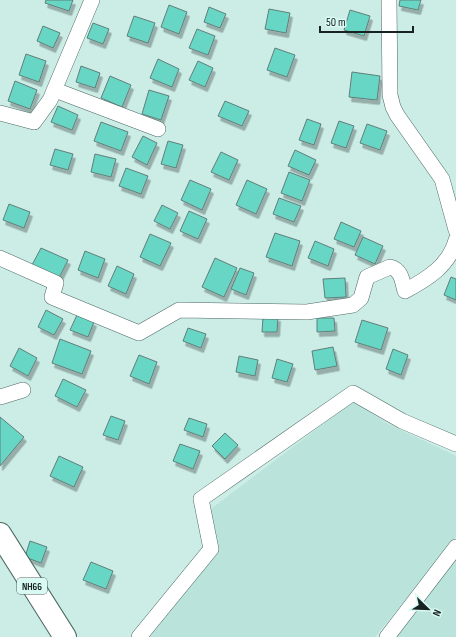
<svg xmlns="http://www.w3.org/2000/svg" width="456" height="637" font-family="'Sofia Sans Condensed',sans-serif">
<style>
.built{fill:#bae3db}
.building{fill:#67d6c5;stroke:#617e79;filter:url(#shadow)}
.lines{fill:none;stroke-linecap:round;stroke-linejoin:round}
.street-casing{stroke:#4c6964;stroke-width:16}
.highway-casing{stroke:#4c6964;stroke-width:24}
.street{stroke:#fff;stroke-width:15}
.highway{stroke:#fff;stroke-width:22}
.labels{text-anchor:middle;stroke-width:3;stroke-linejoin:round;paint-order:stroke}
.shield{fill:#d9f9f3;stroke:#516360;stroke-width:1}
.shield-label{font-size:10px;font-weight:bold;fill:#172321}
</style>
<defs>
<filter id="shadow"><feDropShadow dx="2.5" dy="4.5" stdDeviation="0" flood-color="#0004"/></filter>
</defs>
<rect width="100%" height="100%" fill="#ccece6"/>
<path class="built" d="M354 401 386 423 456 456V537L375 637H150L219 550 211 509Z
M456 561V637H396Z"/>
<path class="building" d="M46 0H73L69 11 45 3Z
M400 0H421L418 10 399 6Z
M169 5 187 12 179 34 161 27Z
M209 7 226 14 220 28 204 22Z
M269 9 290 13 286 33 265 29Z
M350 10 370 16 364 36 344 30Z
M134 16 155 23 148 43 127 36Z
M93 23 109 29 103 44 87 38Z
M43 26 60 33 53 48 37 41Z
M197 29 215 36 208 55 189 48Z
M275 48 295 55 287 77 267 70Z
M26 54 46 61 39 82 19 75Z
M158 59 179 69 172 87 150 78Z
M198 61 213 68 205 87 189 80Z
M81 66 100 73 95 88 76 82Z
M352 72 380 76 377 100 349 97Z
M110 76 131 85 122 107 101 98Z
M15 81 37 90 30 109 8 101Z
M149 90 169 96 161 120 142 114Z
M225 101 249 111 242 126 218 116Z
M58 106 78 115 72 130 51 122Z
M307 119 321 124 314 145 299 140Z
M339 121 354 126 346 148 331 143Z
M101 122 128 132 121 151 94 141Z
M367 124 387 131 380 150 360 143Z
M143 136 157 143 147 165 132 157Z
M168 141 183 145 176 168 161 164Z
M55 149 73 154 68 170 50 165Z
M295 150 316 160 309 175 288 166Z
M221 152 238 160 229 180 211 172Z
M95 154 116 159 111 177 91 172Z
M126 168 148 176 141 194 119 186Z
M289 172 310 180 302 201 281 193Z
M190 180 211 189 202 210 181 200Z
M247 180 267 189 256 214 236 205Z
M279 198 301 206 294 222 273 214Z
M9 204 30 212 24 228 3 220Z
M162 205 178 213 170 229 154 221Z
M189 211 207 219 198 239 180 231Z
M341 222 361 231 354 247 334 239Z
M275 233 300 241 292 266 266 257Z
M150 234 171 243 160 266 140 257Z
M363 237 383 246 375 264 355 255Z
M315 241 334 249 328 266 308 258Z
M41 248 68 260 59 278 32 265Z
M85 251 105 259 98 278 78 270Z
M215 258 237 268 224 297 202 287Z
M117 266 134 274 126 294 108 286Z
M240 268 254 273 246 295 231 289Z
M451 277 456 279V300L444 295Z
M345 278 346 297 325 298 323 279Z
M46 310 63 319 54 335 38 327Z
M77 315 94 322 88 337 70 330Z
M263 317H278L277 332H262Z
M317 318H334L335 331 317 332Z
M362 320 388 328 381 350 355 342Z
M188 328 206 334 201 348 183 341Z
M60 339 91 351 82 374 52 363Z
M333 347 337 366 315 370 312 351Z
M19 348 37 358 28 376 10 366Z
M393 349 408 355 401 375 386 369Z
M139 355 157 362 149 384 130 376Z
M239 356 258 360 255 376 236 372Z
M277 359 293 364 287 382 272 378Z
M63 379 86 390 77 407 55 396Z
M111 416 125 421 118 440 103 435Z
M0 417 24 437 0 466Z
M189 418 207 424 203 437 184 430Z
M225 433 238 445 225 459 212 446Z
M180 444 200 451 193 469 173 461Z
M59 456 83 467 74 487 50 476Z
M30 541 47 547 41 563 25 557Z
M91 562 113 571 106 589 83 580Z"/>
<g class="lines">
<g class="street-casing">
<path id="street" d="M389 0 390 95 393 107 397 115 442 179 456 230
M55 90 158 129
M0 113 34 122 50 100 92 0
M0 258 56 283 52 297 139 333 179 310 307 312 353 305 361 298 367 277 390 267C402 270 402 281 405 291 427 279 449 266 456 240
M0 397 23 390
M139 637 211 549 201 499 353 393 402 421 456 444
M387 637 456 547"/>
</g>
<g class="highway-casing">
<path id="highway" d="M0 534 65 637"/>
</g>
<use href="#street" class="street"/>
<use href="#highway" class="highway"/>
</g>
<g class="labels">
<rect class="shield" x="17" y="578" width="30" height="16" rx="3"/>
<g class="shield-label">
<text x="32" y="590">NH66</text>
</g>
</g>
<g transform="translate(428 609) rotate(113)" stroke="#d9f9f3" stroke-width="3" paint-order="stroke">
<path d="M0-3L7 15L0 10L-7 15Z" fill="#172321"/>
<text y="-6" font-size="11" font-weight="bold" text-anchor="middle" fill="#172321">N</text>
</g>
<path d="M320 26v6h93v-6" fill="none" stroke="#172321" stroke-width="2"/>
<text x="326" y="26" font-size="12" fill="#172321" stroke="#d9f9f3" stroke-width="3" paint-order="stroke">50 m</text>
</svg>
